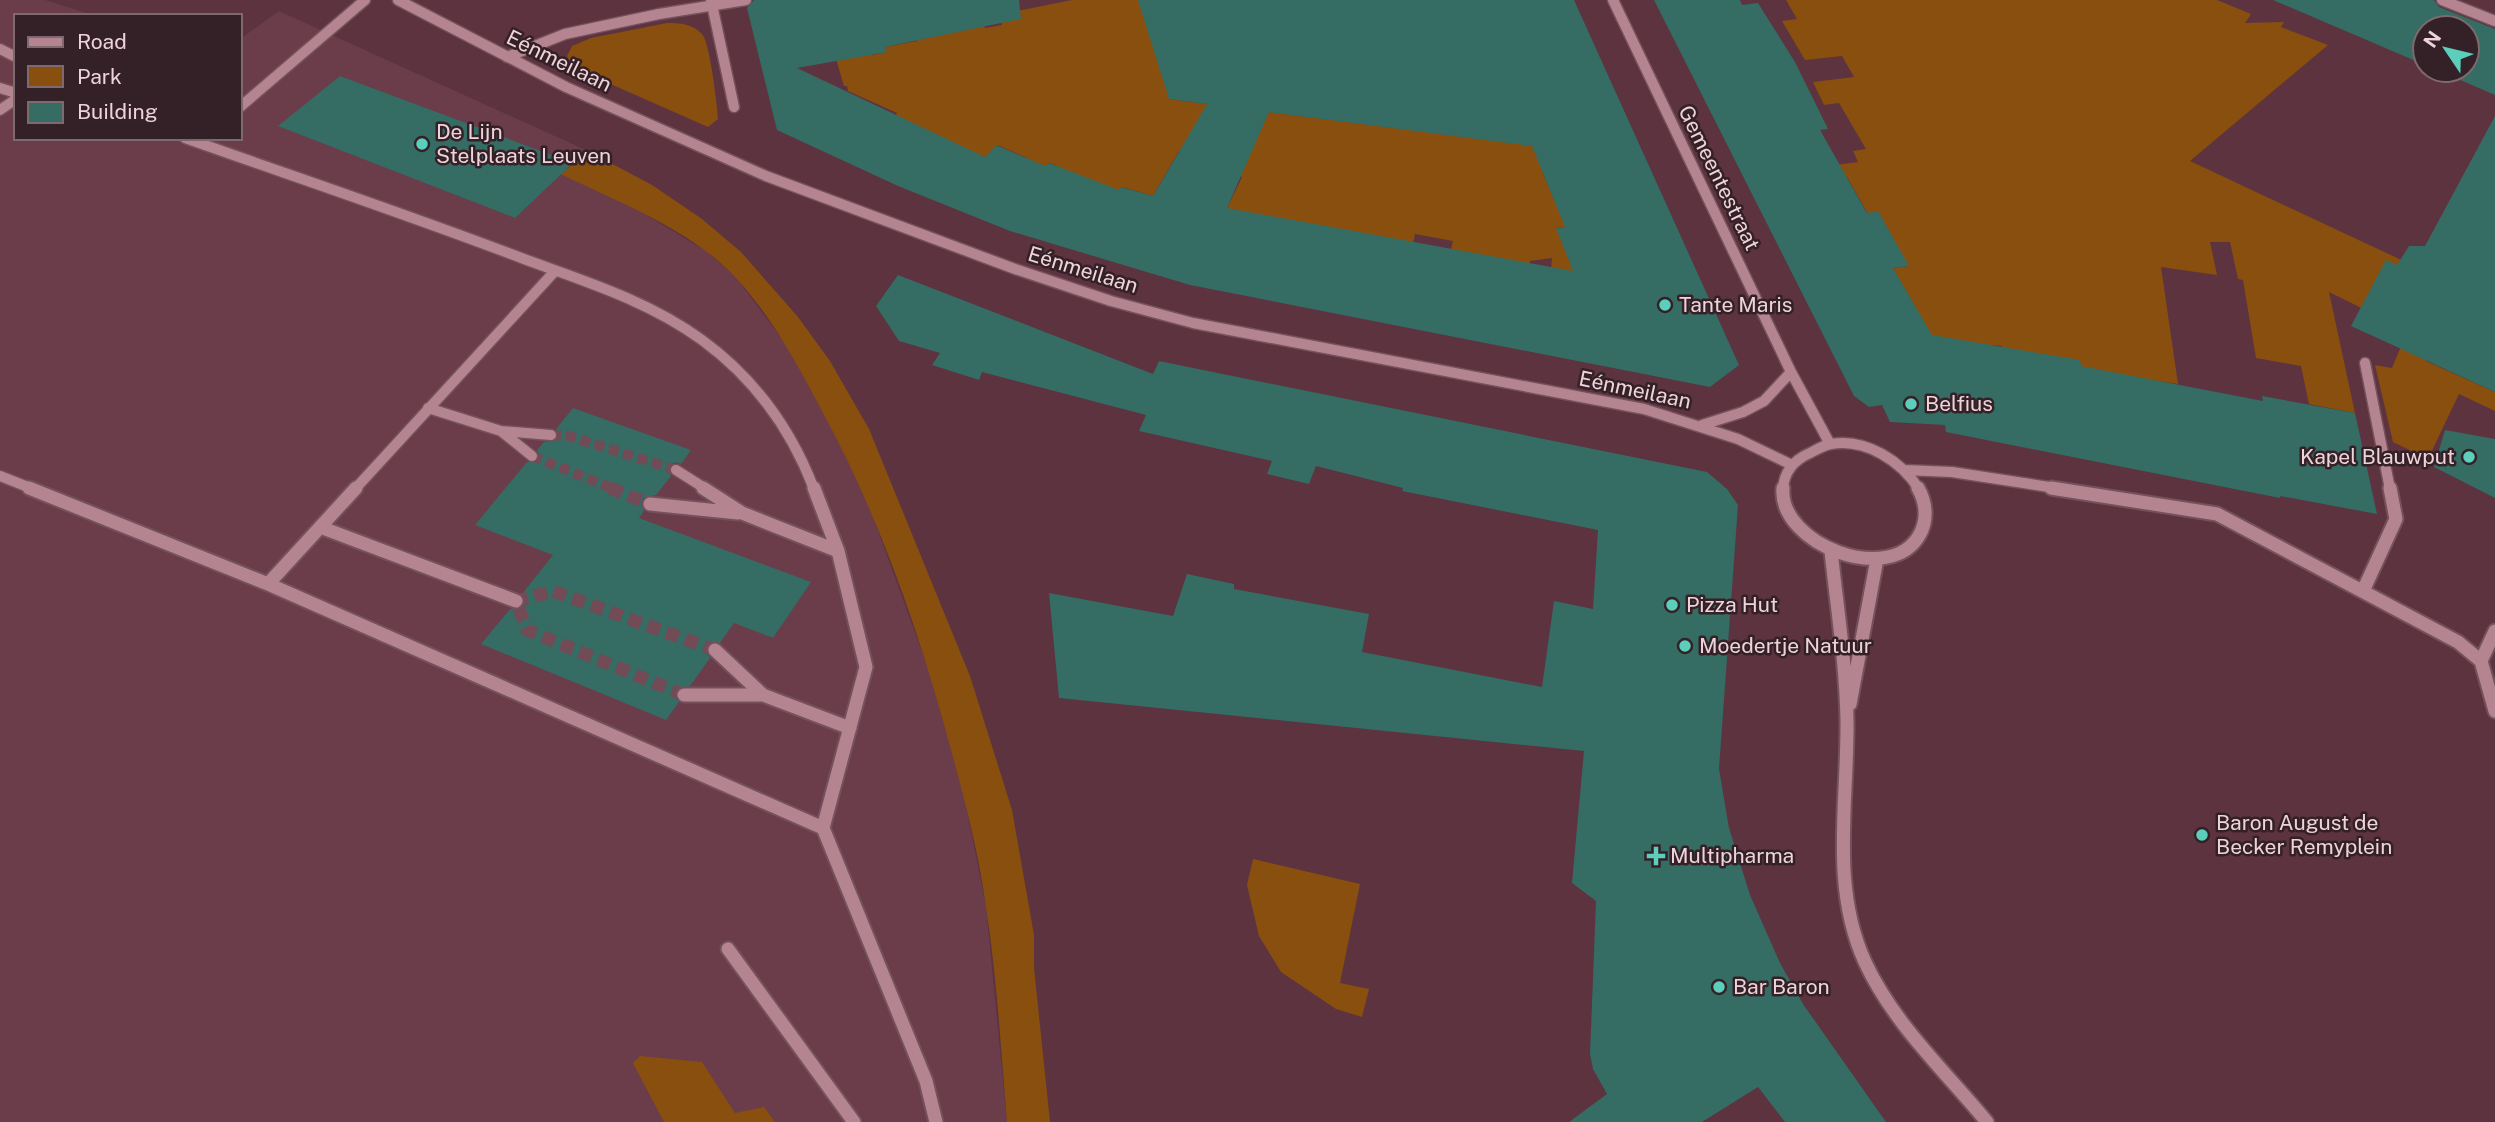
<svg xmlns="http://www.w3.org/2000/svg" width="2495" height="1122" font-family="'Public Sans',sans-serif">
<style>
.built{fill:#6b3c4a}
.green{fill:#894f0f}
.building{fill:#356c63;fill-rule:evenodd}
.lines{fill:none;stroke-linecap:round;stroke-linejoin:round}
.minor-tunnel-far1{stroke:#724b56;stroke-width:10;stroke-dasharray:10 5;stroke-linecap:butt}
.minor-tunnel{stroke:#724b56;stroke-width:13;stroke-dasharray:13 7;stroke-linecap:butt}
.minor-far1-casing{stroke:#74515c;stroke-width:13}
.minor-casing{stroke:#74515c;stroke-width:17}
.minor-far1{stroke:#b48491;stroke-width:10}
.minor{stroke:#b48491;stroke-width:13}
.poi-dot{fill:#5bcebc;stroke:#342127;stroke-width:2.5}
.labels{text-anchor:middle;stroke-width:5;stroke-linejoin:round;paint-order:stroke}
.street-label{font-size:21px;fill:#eed4da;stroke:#342127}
.poi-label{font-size:21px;fill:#eed4da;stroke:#342127;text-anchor:start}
</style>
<rect width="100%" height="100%" fill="#5c333f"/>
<path class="built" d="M0 0H45L96 16H16V138H240V39L279 11 588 151 568 168 706 251 736 277 787 346 843 449 869 506 932 679 965 801 986 906 1007 1122H0Z"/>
<path class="green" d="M1072 0H1250L1169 99 1537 146 1543 173 1554 199 1613 221 1556 228 1591 275 1551 270 1552 258 1530 261 1526 283 1449 258 1453 241 1415 234 1413 244 1211 241 1242 177 1179 151 1153 196 1122 187 1112 202 1055 165 1049 163 1042 169 1025 157 997 145 985 157 943 140 895 117 897 113 848 91 847 86H844L836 59 871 51 872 55 886 52 885 47 917 41 913 28 982 21 985 28 1002 25 1000 17 1002 14Z
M1786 0H2217L2251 14 2245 23 2284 22 2281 27 2328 45 2190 161 2457 286 2426 361 2495 392V411L2459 394 2428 459 2393 442 2375 365 2392 368 2404 339 2392 323 2329 292 2355 413 2309 404 2301 366 2256 358 2243 280 2238 279 2230 242H2210L2217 275 2161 267 2178 384 2081 370 2080 361 2071 359 2004 356 2002 346 1992 345V354L1949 374 1893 268 1909 266 1890 253 1847 177 1842 178 1835 165 1858 162 1853 151 1866 149 1839 103 1824 105 1813 82 1854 77 1842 56 1805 60 1782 21 1797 19Z
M667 23C680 23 693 24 702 34 710 43 717 104 718 119L708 127 572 67 567 56 572 46 591 38Z
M588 151 652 185 702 219 741 252 798 317 830 361 869 429 970 676 1012 810 1034 935V968L1050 1122H1007C1001 1050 997 978 986 907 979 854 965 801 951 750 920 634 880 518 823 413 798 366 773 318 736 278 689 228 621 204 561 174Z
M1253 859 1360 884 1340 983 1369 989 1362 1017 1336 1009 1281 972 1259 936 1247 885Z
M640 1056 702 1062 735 1113 764 1107 775 1122H664L633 1063Z"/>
<path class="building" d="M754 0H1019L1021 19 885 47 887 52 797 68 985 157 996 145 1045 166 1049 163 1119 190 1121 187 1153 196 1207 104 1169 99 1138 0H1574L1739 365 1710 387 1190 285 1010 231 898 186 777 130 747 8ZM1269 112 1532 146 1565 227 1556 228 1573 271 1227 208Z
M1654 0H1740L1742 5 1758 3 1795 62 1828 129 1820 130 1867 213 1878 211 1909 266 1893 268 1932 335 2080 360 2081 366 2263 401 2262 396 2355 413 2377 514 2280 496V498L1946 432 1945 425 1890 422 1882 405 1869 407 1854 396Z
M2273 0H2434L2439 7 2495 29V95L2437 70H2467V28H2425V65Z
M340 76 415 104 573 163 515 218 278 126Z
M2495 116V392L2351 326 2386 260 2397 265 2409 246H2425Z
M898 275 1153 374 1159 361 1707 472 1727 489 1738 505 1719 769 1729 828 1750 895 1780 963 1803 1004 1886 1122H1785L1758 1087 1702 1122H1569L1607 1094 1593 1069 1590 1054 1596 901 1572 883 1584 751 1059 698 1049 593 1173 616 1187 574 1234 584V589L1369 614 1362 652 1542 687 1554 601 1593 609 1598 530 1402 491 1403 488 1316 466 1309 484 1267 474 1272 461 1139 431 1146 415 982 372 979 380 932 365 940 353 899 341 876 306Z
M573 408 691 450 681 464 676 462 670 465 668 470 671 476 656 495 643 498 641 504 644 511 639 518 811 582 773 638 734 623 720 643H709L706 652 710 658 690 686 676 690 675 696 679 702 666 720 481 644 510 609 522 608 525 600 522 594 553 555 475 525 527 462 538 461 540 457 537 450 544 442 557 440 559 435 556 429Z
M2445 430 2495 439V498L2434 467Z"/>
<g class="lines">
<path class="minor-tunnel-far1" d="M551 435 569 436 676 470
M532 456 614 489"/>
<path class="minor-tunnel" d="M610 488 650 504
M684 695 527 630 516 601 553 591 715 650"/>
<g class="minor-far1-casing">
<path id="minor-far1" d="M398 0 566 87 766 176 1015 269 1111 301 1193 323 1644 409 1738 439 1792 465
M711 0 734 107
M1613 0 1791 372 1830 444
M2442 0 2495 21
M0 49 16 57
M507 57 565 34 659 14 746 0
M0 88 16 93
M240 107 365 0
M0 110 16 99
M185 138C298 178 412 216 524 259 584 281 649 301 702 340 754 378 791 429 814 489
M2365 363 2390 489
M428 408 501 431 551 435
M1702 425 1743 412 1764 401 1791 372
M501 431 532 456
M676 470 706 489
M1905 470 1952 472 2062 489
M0 476 33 489
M355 489 555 271
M1783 489C1784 472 1794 460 1810 453 1816 450 1824 445 1831 444 1866 438 1901 461 1919 489"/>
</g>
<g class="minor-casing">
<path id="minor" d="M29 488 268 584 823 828
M703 488 742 513 838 551
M814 488 838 551 866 667 823 828 926 1081 936 1122
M1783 488C1778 544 1891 588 1920 534 1928 519 1926 502 1918 488
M2051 488 2217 514 2458 642 2481 661 2495 711
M650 504 738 513
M320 527 516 601
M1831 551C1837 607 1846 664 1847 720 1848 801 1830 886 1865 962 1893 1023 1945 1071 1987 1122
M268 584 356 488
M2363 591 2396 519 2390 488
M715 650 763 695 850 728
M2481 661 2495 631
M684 695H763
M1850 704 1877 559
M728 949 854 1122"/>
</g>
<use href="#minor-far1" class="minor-far1"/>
<use href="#minor" class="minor"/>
</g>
<g class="poi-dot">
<circle cx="422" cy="144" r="7"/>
<circle cx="1665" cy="305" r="7"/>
<circle cx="1911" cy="404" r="7"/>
<circle cx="2469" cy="457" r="7"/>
<circle cx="1672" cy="605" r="7"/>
<circle cx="1685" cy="646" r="7"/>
<circle cx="2202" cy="835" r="7"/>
<path d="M1652.5 845.5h7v7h7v7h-7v7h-7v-7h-7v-7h7z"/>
<circle cx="1719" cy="987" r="7"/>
</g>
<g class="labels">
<g class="street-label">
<text transform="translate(559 61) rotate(26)" y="7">Eénmeilaan</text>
<text transform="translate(1719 178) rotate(64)" y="7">Gemeentestraat</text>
<text transform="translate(1083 270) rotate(17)" y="7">Eénmeilaan</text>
<text transform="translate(1635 390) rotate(12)" y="7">Eénmeilaan</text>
</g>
<g class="poi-label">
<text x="436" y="139">De Lijn<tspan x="436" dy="24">Stelplaats Leuven</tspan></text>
<text x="1679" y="312">Tante Maris</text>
<text x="1925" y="411">Belfius</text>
<text x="2455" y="464" text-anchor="end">Kapel Blauwput</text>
<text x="1686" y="612">Pizza Hut</text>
<text x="1699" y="653">Moedertje Natuur</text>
<text x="2216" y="830">Baron August de<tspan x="2216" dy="24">Becker Remyplein</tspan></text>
<text x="1670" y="863">Multipharma</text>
<text x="1733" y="994">Bar Baron</text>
</g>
</g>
<rect x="14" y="14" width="228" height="126" fill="#342127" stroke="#7e696f" stroke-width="2"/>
<rect x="28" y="37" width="35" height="10" fill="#b48491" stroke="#7e696f" stroke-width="2"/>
<text x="77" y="49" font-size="21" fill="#eed4da">Road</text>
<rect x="28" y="66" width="35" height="21" fill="#894f0f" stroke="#7e696f" stroke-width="2"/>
<text x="77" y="84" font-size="21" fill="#eed4da">Park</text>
<rect x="28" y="102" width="35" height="21" fill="#356c63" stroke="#7e696f" stroke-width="2"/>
<text x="77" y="119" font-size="21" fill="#eed4da">Building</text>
<g transform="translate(2446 49) rotate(305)"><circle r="33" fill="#342127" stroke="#7e696f" stroke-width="2"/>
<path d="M0-5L12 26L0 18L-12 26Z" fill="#5bcebc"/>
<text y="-10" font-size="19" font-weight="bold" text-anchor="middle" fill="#eed4da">N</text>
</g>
</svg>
